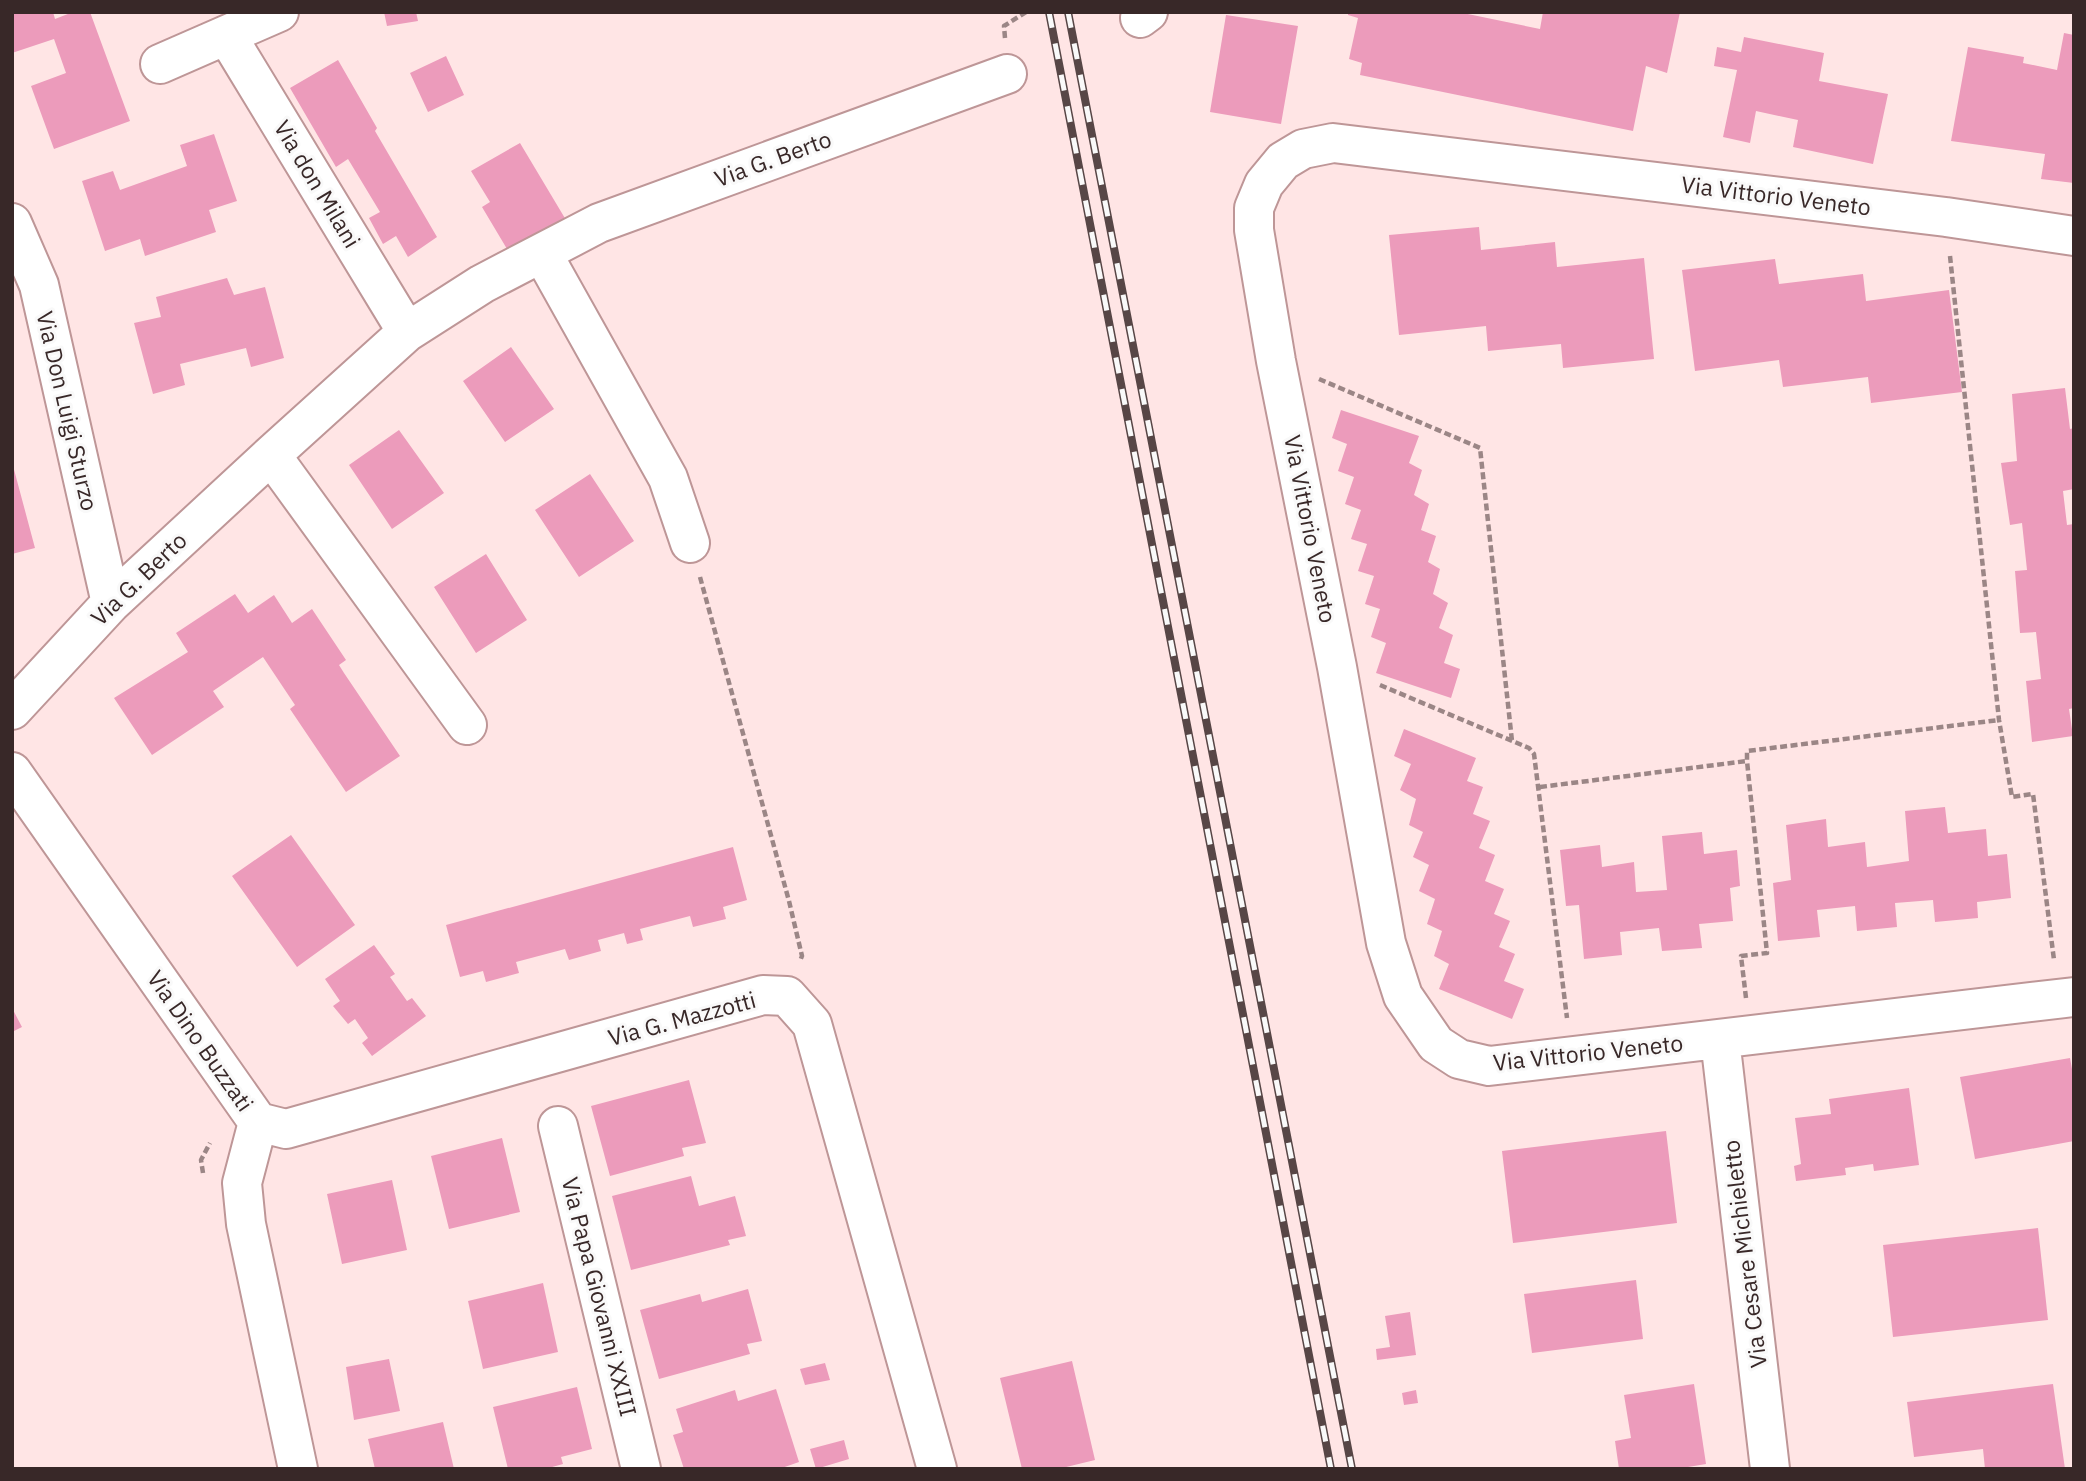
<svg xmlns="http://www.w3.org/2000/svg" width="2086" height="1481" font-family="'IBM Plex Sans',sans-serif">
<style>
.building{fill:#ec9bbb}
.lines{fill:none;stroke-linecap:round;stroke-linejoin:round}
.minor-casing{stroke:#be9697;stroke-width:42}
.path{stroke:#9b8686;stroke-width:4.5;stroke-dasharray:7 3.5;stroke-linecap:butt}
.minor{stroke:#fff;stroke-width:38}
.rail-casing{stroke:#574646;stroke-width:8}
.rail{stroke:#f9f9f9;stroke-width:5;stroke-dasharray:16;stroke-linecap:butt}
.labels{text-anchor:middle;stroke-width:6;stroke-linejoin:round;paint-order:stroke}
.street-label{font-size:23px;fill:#382828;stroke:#f9f9f9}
</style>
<rect width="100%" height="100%" fill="#ffe5e5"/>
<path class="building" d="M12 12H53L55 19 73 12H90L130 121 54 149 31 86 66 73 54 39 12 53Z
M384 12H416L418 21 387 26Z
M1348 12H1458L1540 29 1543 12H1680L1667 73 1646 66 1633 131 1360 75 1362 63 1349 59 1358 18 1348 15Z
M1226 15 1298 26 1281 124 1210 112Z
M2064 33 2074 35V183L2041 179 2045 154 1951 141 1968 47 2024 57 2023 63 2057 70Z
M1744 37 1824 53 1819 81 1888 94 1873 164 1793 147 1798 120 1756 111 1750 143 1723 137 1737 70 1714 66 1717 47 1741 52Z
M446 56 464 95 428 112 410 73Z
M338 60 377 128 375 131 437 237 408 257 396 236 383 244 369 218 380 212 348 159 336 167 290 88Z
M214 134 237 201 209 210 216 232 145 256 140 239 105 251 82 181 113 171 120 190 187 166 180 145Z
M520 143 566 220 510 254 482 207 490 202 471 171Z
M1479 227 1481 250 1555 242 1557 267 1644 258 1654 359 1563 368 1561 344 1488 351 1486 326 1399 335 1389 235Z
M1775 259 1779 284 1863 274 1866 301 1949 290 1962 392 1871 403 1868 377 1783 387 1779 360 1695 371 1682 270Z
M227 278 234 295 265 287 284 358 251 367 246 348 180 364 185 385 153 394 134 323 161 317 156 297Z
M511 347 554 409 505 442 463 381Z
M2065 388 2070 429 2074 428V489L2063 491 2067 525 2074 524V708L2069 709 2073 736 2032 742 2026 681 2041 679 2036 632 2020 633 2015 571 2027 570 2022 523 2010 525 2001 463 2017 461 2012 394Z
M1341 410 1419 436 1409 463 1422 470 1414 495 1429 504 1421 530 1436 536 1428 562 1440 569 1433 594 1448 603 1439 628 1453 635 1444 663 1460 669 1451 698 1376 673 1386 643 1371 637 1380 609 1365 604 1374 576 1358 571 1367 544 1351 539 1361 510 1345 504 1354 477 1338 471 1347 444 1332 438Z
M399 430 444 493 392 529 349 465Z
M12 462 35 548 12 554Z
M590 474 634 541 579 577 535 510Z
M486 554 527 620 476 653 434 587Z
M235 594 248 613 274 595 292 623 312 609 346 660 339 665 344 673 400 756 346 792 290 709 295 705 263 657 213 691 224 707 152 755 114 698 188 652 176 633Z
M1404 729 1476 758 1467 781 1483 787 1473 814 1490 821 1479 848 1495 855 1485 881 1504 889 1494 914 1510 921 1499 947 1515 954 1504 981 1524 989 1512 1019 1439 989 1449 964 1434 956 1442 931 1427 924 1435 899 1419 891 1429 865 1413 857 1423 832 1409 825 1416 799 1400 790 1411 764 1394 756Z
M1945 807 1948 833 1986 829 1988 856 2007 854 2011 898 1977 902 1978 918 1935 922 1933 900 1895 903 1897 927 1857 931 1855 906 1817 910 1820 937 1778 941 1773 883 1791 880 1786 825 1826 819 1828 847 1865 842 1867 867 1909 861 1905 811Z
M1702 832 1704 854 1737 850 1740 886 1730 888 1733 921 1699 924 1702 948 1662 951 1659 928 1620 932 1622 955 1584 959 1579 905 1566 906 1560 850 1600 845 1602 867 1634 862 1636 892 1667 890 1662 836Z
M291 835 355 925 297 967 232 876Z
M733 847 747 900 723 907 726 919 693 927 690 916 640 929 643 940 627 944 624 933 598 940 601 951 569 960 565 949 516 962 519 973 486 982 483 971 460 977 446 925Z
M374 945 395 974 390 977 407 1001 412 998 426 1016 372 1056 362 1043 368 1038 355 1019 348 1024 333 1006 340 1001 325 979Z
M12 1008 22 1027 12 1032Z
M2070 1058 2074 1080V1141L1975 1159 1960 1077Z
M689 1080 706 1143 682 1148 684 1156 610 1176 591 1106Z
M1909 1088 1919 1165 1874 1171 1873 1164 1845 1168 1846 1175 1796 1181 1794 1166 1801 1164 1795 1118 1831 1114 1829 1099Z
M1666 1131 1677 1223 1513 1243 1502 1151Z
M502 1138 520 1212 449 1229 431 1156Z
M691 1176 699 1206 735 1196 746 1236 728 1240 730 1245 631 1270 612 1196Z
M392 1180 407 1250 342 1264 327 1194Z
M2038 1228 2048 1320 1893 1337 1883 1245Z
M1636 1280 1643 1339 1532 1353 1524 1294Z
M543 1283 558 1352 483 1369 468 1301Z
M748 1289 762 1341 747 1344 750 1354 659 1379 640 1310 700 1294 702 1302Z
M1410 1312 1416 1355 1377 1360 1376 1349 1390 1347 1385 1316Z
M389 1359 400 1411 354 1420 346 1367Z
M1072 1361 1095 1460 1058 1469H1022L1000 1378Z
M825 1363 830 1380 805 1385 800 1369Z
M1694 1384 1706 1464 1676 1469H1619L1615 1441 1631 1438 1624 1395Z
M2053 1384 2065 1469H1985L1983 1449 1914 1457 1907 1402Z
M577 1387 592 1449 561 1457 563 1464 545 1469H508L493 1407Z
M776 1389 799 1462 779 1469H684L673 1435 683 1432 676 1409 735 1390 738 1401Z
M1416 1390 1418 1403 1404 1405 1402 1393Z
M443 1422 454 1469H375L368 1439Z
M844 1440 849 1459 816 1469 810 1449Z"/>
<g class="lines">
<g class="minor-casing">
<path id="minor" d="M1140 18 1148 12
M227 36 407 332
M160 64 279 12
M12 223 39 285 111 603
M2074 236 1946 217 1333 143 1303 149 1283 161 1264 184 1254 208V230L1276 361 1337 667 1386 943 1403 996 1436 1044 1459 1059 1489 1066 2074 997
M542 253 668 478 690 543
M271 455 467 725
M12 710 111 603 271 455 407 332 482 284 599 223 1007 74
M12 772 258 1122 242 1183 246 1224 298 1469
M1720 1039 1770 1469
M258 1122 286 1129 763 995 787 996 812 1024 937 1469
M558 1126 641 1469"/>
</g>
<path class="path" d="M1005 38 1004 26 1026 12
M1950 256 1999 720 2012 797 2033 794 2054 960
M1319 379 1480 448 1512 741
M700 577 789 901 802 956 800 961
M1380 685 1529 748 1534 754 1567 1018
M1540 787 1747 761V751L1999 720
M1746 998 1741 956 1767 953 1747 761
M203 1173 201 1160 210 1143"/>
<use href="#minor" class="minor"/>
<g class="rail-casing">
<path id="rail" d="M1049 12 1331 1469
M1068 12 1352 1469"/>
</g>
<use href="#rail" class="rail"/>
</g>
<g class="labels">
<g class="street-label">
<text transform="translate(773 159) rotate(-20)" y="8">Via G. Berto</text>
<text transform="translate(317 184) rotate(59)" y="8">Via don Milani</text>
<text transform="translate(1776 196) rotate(7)" y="8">Via Vittorio Veneto</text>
<text transform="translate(67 411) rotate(77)" y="8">Via Don Luigi Sturzo</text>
<text transform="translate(1310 529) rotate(79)" y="8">Via Vittorio Veneto</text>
<text transform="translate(139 579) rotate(-44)" y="8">Via G. Berto</text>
<text transform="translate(682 1019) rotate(-15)" y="8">Via G. Mazzotti</text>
<text transform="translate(200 1041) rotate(55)" y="8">Via Dino Buzzati</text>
<text transform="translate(1588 1053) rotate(-6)" y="8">Via Vittorio Veneto</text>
<text transform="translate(1745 1254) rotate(-97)" y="8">Via Cesare Michieletto</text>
<text transform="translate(599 1297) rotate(76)" y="8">Via Papa Giovanni XXIII</text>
</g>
</g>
<rect width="2086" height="1481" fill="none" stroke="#382828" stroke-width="28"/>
</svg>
